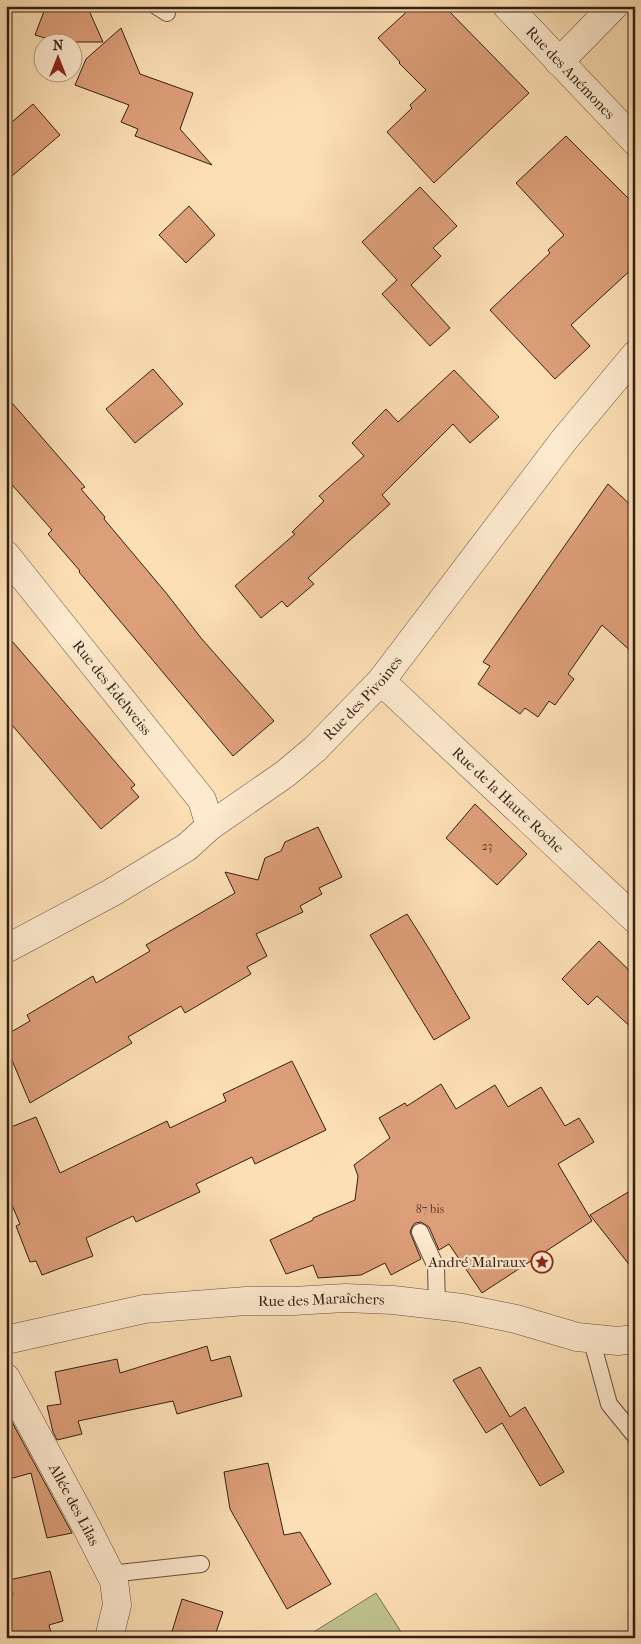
<svg xmlns="http://www.w3.org/2000/svg" width="641" height="1644" font-family="'IM FELL French Canon',serif">
<style>
.green{fill:#c0c18d;stroke:#7a7052}
.building{fill:#dd9f79;stroke:#331f16}
.lines{fill:none;stroke-linecap:round;stroke-linejoin:round}
.service-casing{stroke:#664f3e;stroke-width:18}
.minor-casing{stroke:#664f3e;stroke-width:29}
.service{stroke:#feeacf;stroke-width:16}
.minor{stroke:#feeacf;stroke-width:28}
.labels{text-anchor:middle;stroke-width:4.5;stroke-linejoin:round;paint-order:stroke}
.number-label{font-size:12px;fill:#5e3f2f}
.street-label{font-size:15px;fill:#331f16;stroke:#feeacf}
.poi-label{font-size:15px;fill:#331f16;stroke:#feeacf;text-anchor:end}
</style>
<rect width="100%" height="100%" fill="#fddfb5"/>
<filter id="stains"><feTurbulence type="fractalNoise" baseFrequency=".004" numOctaves="4"/><feColorMatrix values="0 0 0 0 .2 0 0 0 0 .09 0 0 0 0 .02 0 0 0 .5 -.17"/></filter>
<radialGradient id="worn" r=".72"><stop offset=".6" stop-color="#630" stop-opacity="0"/><stop offset="1" stop-color="#630" stop-opacity=".3"/></radialGradient>
<path class="green" d="M376 1593 405 1638H304Z"/>
<path class="building" d="M46 6H87L103 42H58L35 35Z
M413 6H444L529 93 434 183 387 132 412 108 410 105 426 90 399 63 400 62 378 38Z
M121 28 140 74 193 93 180 129 212 165 135 136 138 129 121 122 129 105 75 85 86 59Z
M33 104 60 135 6 181V127Z
M566 136 635 205V266L571 325 590 346 555 379 490 310 550 253 548 250 564 235 516 183Z
M420 187 457 226 433 248 441 256 411 285 450 328 430 346 382 294 397 280 362 242Z
M189 206 215 235 186 263 159 235Z
M153 369 183 404 135 443 106 409Z
M454 370 499 417 470 443 453 424 382 495 390 504 308 578 314 584 287 607 282 601 261 618 235 586 295 534 292 532 324 501 319 496 364 456 352 443 386 409 398 422Z
M6 396 85 487 81 489 105 517 104 519 167 594 201 638 274 721 233 756 79 572 80 571 48 534 52 530 6 478Z
M608 484 635 509V655L602 625 568 674 574 679 555 705 549 701 538 717 525 708 520 714 478 684 490 666 483 662Z
M6 634 135 785 131 788 139 797 101 829 6 718Z
M475 804 527 854 497 885 446 838Z
M318 827 342 877 319 888 322 894 300 906 303 912 256 934 267 956 247 967 251 974 185 1013 181 1006 128 1037 132 1043 30 1103 6 1046V1035L30 1021 27 1015 93 976 96 983 150 951 146 945 235 893 225 872 258 880 265 858 281 851 285 842Z
M407 914 431 952 470 1018 434 1040 370 935Z
M599 941 635 976V1031L597 996 588 1005 562 979Z
M292 1061 326 1130 255 1164 252 1157 196 1184 200 1192 136 1222 133 1216 86 1238 93 1256 42 1275 36 1261 30 1262 16 1226 20 1224 6 1191V1129L36 1117 60 1173 167 1121 170 1128 226 1101 223 1094Z
M441 1084 456 1109 495 1085 508 1107 541 1087 565 1126 579 1118 594 1142 558 1164 592 1221 482 1293 449 1244 439 1250 429 1227 421 1222 415 1223 412 1227 410 1232 421 1259 391 1275 385 1263 361 1275 318 1278 313 1265 286 1274 270 1240 313 1220V1218L355 1200 358 1176 354 1165 390 1138 379 1118 405 1103 407 1106Z
M635 1188V1272L590 1215Z
M207 1346 211 1361 230 1356 242 1396 177 1414 173 1401 78 1421 82 1434 57 1440 53 1432 47 1406 61 1404 55 1372 117 1359 120 1373Z
M480 1367 510 1417 525 1407 564 1472 540 1486 502 1423 486 1433 453 1380Z
M6 1411 72 1533 47 1538 31 1473 6 1480Z
M268 1463 284 1535 300 1532 331 1584 287 1609 230 1509 224 1472Z
M50 1571 63 1621 49 1625 51 1633 35 1638H6V1597L13 1595 9 1580Z
M182 1599 223 1612 214 1638H170Z"/>
<g class="lines">
<g class="service-casing">
<path id="service" d="M156 6 167 13
M420 1232 436 1267 437 1305
M591 1338 609 1404 635 1436
M110 1574 201 1564"/>
</g>
<g class="minor-casing">
<g id="minor">
<path id="s1" d="M507 6 635 141"/>
<path d="M559 62 614 6"/>
<path id="s2" d="M6 555 202 800 210 826"/>
<path id="s3" d="M381 681 635 919"/>
<path id="s4" d="M6 949 111 893 187 847 210 826 285 774 315 749 381 681 564 440 635 355"/>
<path id="s5" d="M6 1340 144 1309 246 1301H293L345 1298 393 1300 462 1308 516 1319 577 1337 618 1341 635 1339"/>
<path id="s6" d="M6 1378 86 1526 114 1581 117 1605 109 1638"/>
</g>
</g>
<use href="#service" class="service"/>
<use href="#minor" class="minor"/>
</g>
<defs>
<g id="sight-ring" transform="scale(1.125)"><circle r="9.5" fill="#feeacf" stroke="#8f2418" stroke-width="1.5"/><path d="M0-6L1.8-2.2L6-1.7L2.9 1.2L3.7 5.4L0 3.3L-3.7 5.4L-2.9 1.2L-6-1.7L-1.8-2.2Z" fill="#8f2418"/></g>
</defs>
<g fill-rule="evenodd">
<use href="#sight-ring" x="542" y="1262"/>
</g>
<g class="labels">
<g class="number-label">
<text x="487" y="850">23</text>
<text x="430" y="1213">87 bis</text>
</g>
<g class="street-label">
<text dy="5" stroke="none"><textPath href="#s1" startOffset="92">Rue des Anémones</textPath></text>
<text dy="5" stroke="none"><textPath href="#s2" startOffset="170">Rue des Edelweiss</textPath></text>
<text dy="5" stroke="none"><textPath href="#s4" startOffset="439">Rue des Pivoines</textPath></text>
<text dy="5" stroke="none"><textPath href="#s3" startOffset="174">Rue de la Haute Roche</textPath></text>
<text dy="5" stroke="none"><textPath href="#s5" startOffset="319">Rue des Maraîchers</textPath></text>
<text dy="5" stroke="none"><textPath href="#s6" startOffset="144">Allée des Lilas</textPath></text>
</g>
<g class="poi-label">
<text x="526" y="1267">André Malraux</text>
</g>
</g>
<rect width="641" height="1644" fill="none" stroke="#fddfb5" stroke-width="25"/>
<rect x="8" y="8" width="626" height="1629" fill="none" stroke="#331f16" stroke-width="2.5"/>
<rect x="12" y="12" width="616" height="1619" fill="none" stroke="#331f16"/>
<g transform="translate(58 58)"><circle r="24" fill="#feeacf" stroke="#ad9985"/>
<path d="M0-4L9 19L0 12L-9 19Z" fill="#8f2418"/>
<text y="-8" font-size="14" font-weight="bold" text-anchor="middle" fill="#331f16">N</text>
</g>
<rect width="100%" height="100%" filter="url(#stains)"/>
<rect width="100%" height="100%" fill="url(#worn)"/>
</svg>
